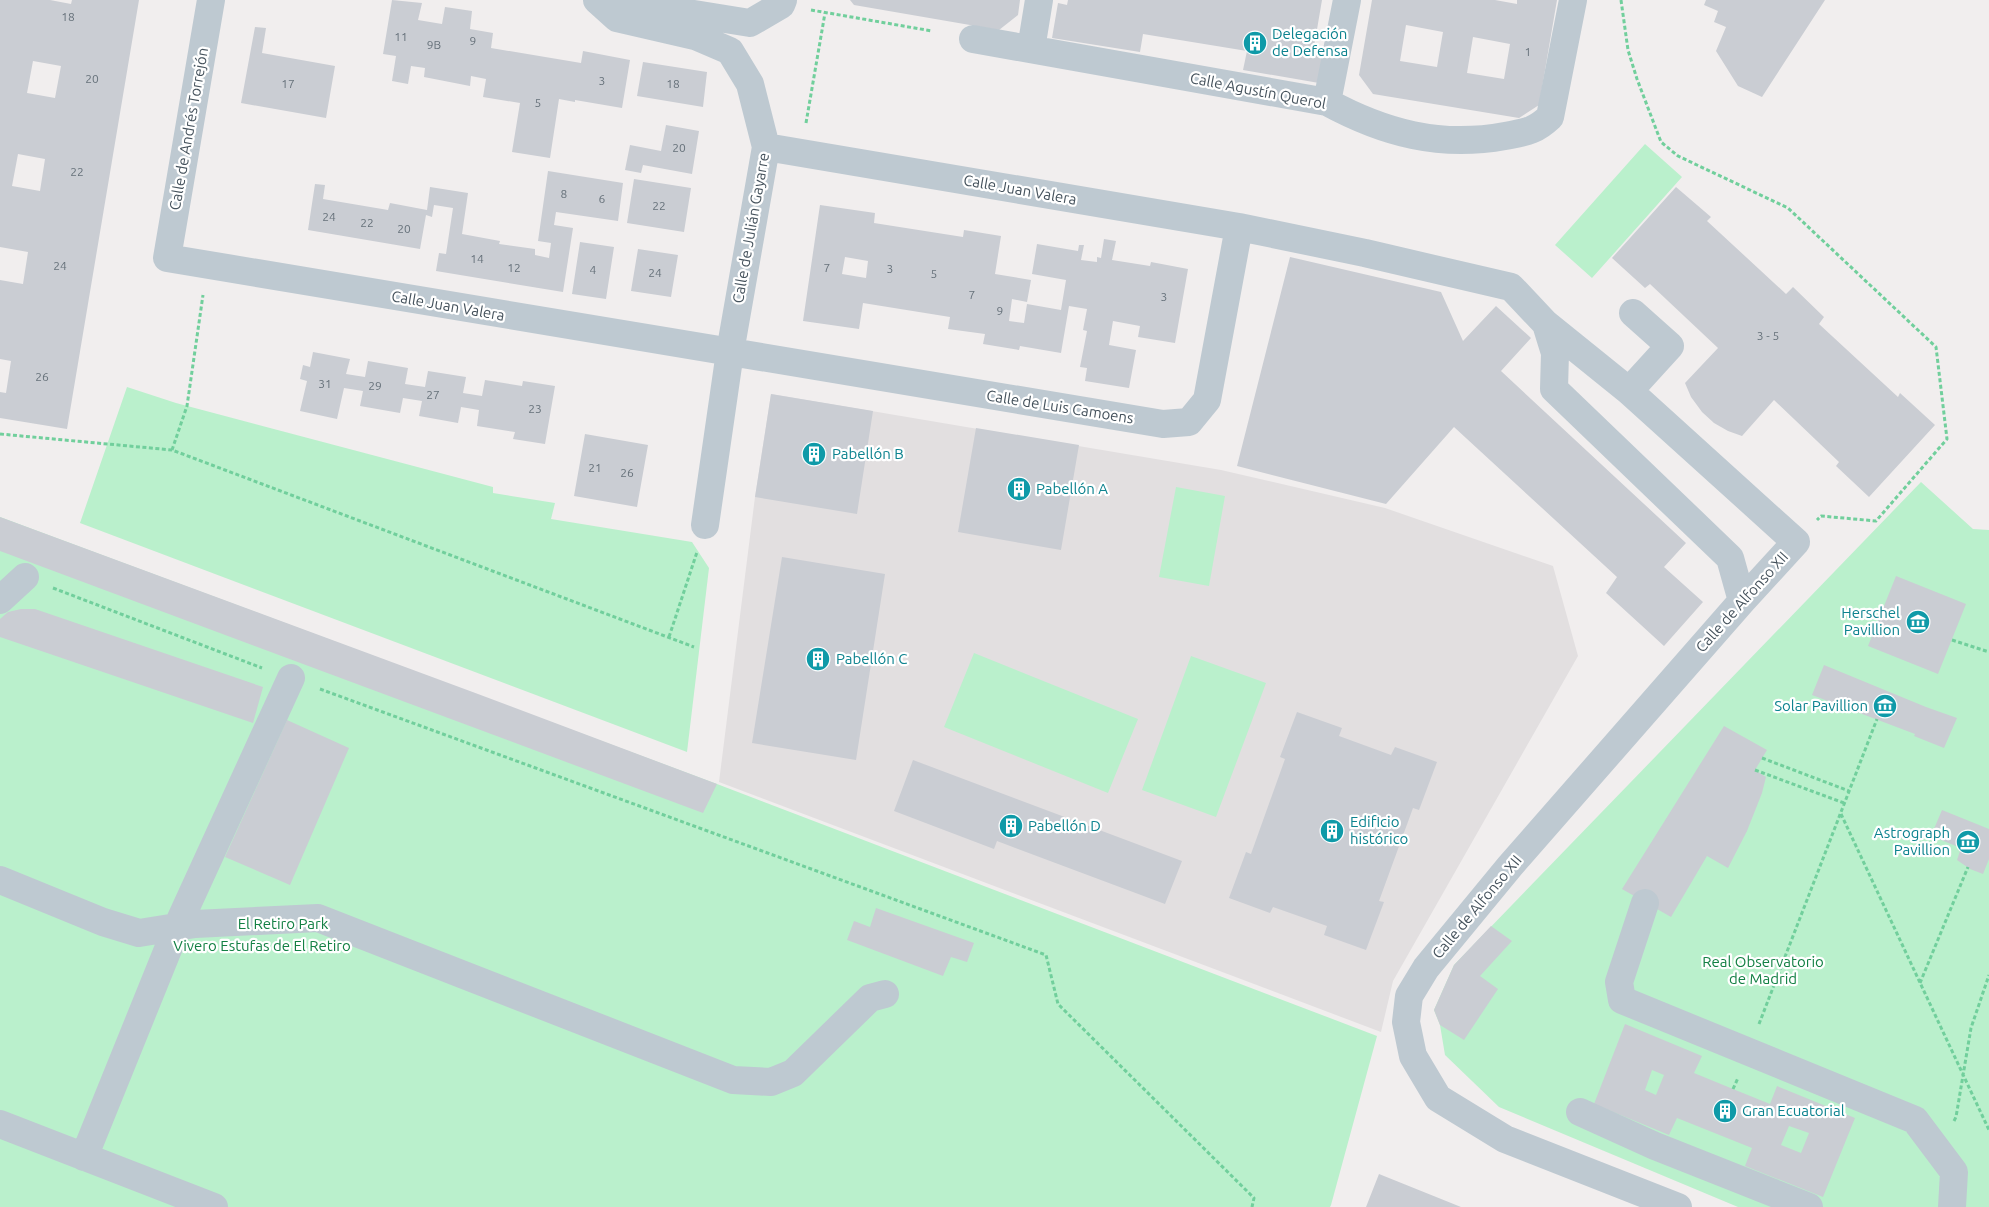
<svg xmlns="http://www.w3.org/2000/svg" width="1989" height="1207" font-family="Ubuntu,sans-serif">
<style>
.education{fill:#e2dfe0}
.green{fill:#baf0cc}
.building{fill:#cacdd3;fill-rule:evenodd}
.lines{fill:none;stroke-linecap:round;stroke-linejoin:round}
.path{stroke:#71cf9c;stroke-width:3;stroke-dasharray:4 2.5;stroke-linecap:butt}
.minor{stroke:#bec9d1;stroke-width:28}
.labels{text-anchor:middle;stroke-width:4.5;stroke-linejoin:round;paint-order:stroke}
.number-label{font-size:12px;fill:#66717a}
.culture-label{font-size:15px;fill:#0d838f;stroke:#fff;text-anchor:start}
.street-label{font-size:15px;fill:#45525c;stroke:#fff}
.park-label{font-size:15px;fill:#138044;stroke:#fff}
</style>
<rect width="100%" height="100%" fill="#f1eeee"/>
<path class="education" d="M771 394 1221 470 1385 508 1553 566 1578 656 1393 981 1381 1032 719 782 755 497Z"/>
<path class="green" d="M1645 144 1682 177 1592 278 1555 245Z
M127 387 176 403 493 487V493L555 503 551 519 692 542 709 568 687 752 80 523Z
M1921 482 1973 529 1989 530V1207H1738L1499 1107 1445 1055 1440 1025 1434 1010 1454 965Z
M1176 487 1225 496 1209 586 1159 577Z
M0 517 717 784 1377 1036 1331 1205 1330 1207H0Z
M974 653 1138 719 1108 793 944 727Z
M1191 656 1266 683 1216 817 1142 790Z"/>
<path class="building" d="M0 0H50L71 4 72 0H139L67 429 0 418V392L6 393 11 361 0 359V280L23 284 28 252 0 247ZM33 61 61 66 55 98 27 93ZM18 154 45 159 40 191 12 186Z
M392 0 422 3 418 20 442 24 445 7 472 11 470 29 493 33 491 48 581 63 583 51 630 60 622 108 575 100V102L559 99 550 158 512 152 520 103 483 97 486 79 471 76 470 86 424 77 425 68 411 66 408 84 392 81 396 56 383 54Z
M850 0H1020L1018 15 999 30 854 5Z
M1068 0H1322L1314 47 1325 49 1319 83 1243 70 1247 51 1143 34 1140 52 1052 38 1058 3 1067 5Z
M1372 0H1495L1517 4V0H1557L1539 105 1519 118 1373 94 1359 75ZM1406 25 1443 32 1437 67 1400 61ZM1473 37 1510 44 1504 79 1467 73Z
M1706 0H1825L1762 97 1738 86 1716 51 1726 27 1714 22 1718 11 1704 5Z
M255 27 266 28 262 53 335 66 326 118 241 103Z
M643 62 707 72 703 107 637 96Z
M666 125 699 131 692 174 643 165 641 173 625 170 630 145 661 151Z
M548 171 623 183 618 221 556 212 554 225 573 228 563 292 436 271 439 253 446 254 453 208 434 205 432 217 426 215 420 249 308 230 315 184 325 185 323 199 388 210 390 203 427 210 430 187 468 193 462 234 500 241 499 244 535 249V255L549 258 551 243 538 241Z
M634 179 691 188 684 232 627 223Z
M1676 187 1711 217 1707 221 1786 294 1793 287 1824 317 1819 324 1898 397 1900 393 1935 425 1869 497 1836 466 1839 462 1774 400 1742 436 1728 431 1714 423 1702 412 1691 397 1685 383 1718 348 1650 284 1645 288 1612 258Z
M820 205 875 213 874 223 963 237 964 230 1001 236 995 274 1031 280 1027 302 1012 299 1009 321 1024 323 1027 304 1061 310 1066 280 1032 274 1037 244 1078 251 1079 245H1084L1081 260 1097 262V257L1101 258 1104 239 1116 241 1112 260 1150 266 1151 262 1188 269 1175 343 1138 337 1140 326 1113 321 1109 345 1136 350 1129 388 1085 381 1087 368 1080 367 1087 331 1083 330 1087 309 1069 306 1061 353 1020 346 1019 350 983 344 985 334 948 329 950 317 863 303 859 329 803 321ZM845 257 868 261 866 278 842 274Z
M580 242 614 247 606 299 572 294Z
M638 249 678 255 671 297 631 291Z
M1290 257 1441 292 1463 341 1496 306 1531 338 1501 371 1686 543 1664 567 1703 602 1664 646 1606 593 1617 577 1454 427 1386 504 1237 466Z
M313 352 350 359 346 374 365 377 368 361 408 368 405 384 425 387 428 371 466 377 463 393 482 396 485 380 522 386 523 381 555 386 545 444 513 439 515 432 477 426 479 410 461 407 458 423 419 416 422 401 403 398 400 413 360 406 363 391 344 388 337 419 300 411 307 381 300 379 303 365 310 367Z
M771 394 873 411 857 514 755 497Z
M976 428 1079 445 1061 550 958 532Z
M585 434 648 445 637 507 574 496Z
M0 517 478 694 717 784 703 813 0 551Z
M782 557 885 574 856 760 752 743Z
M1896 576 1966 604 1938 674 1868 646Z
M21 609H35L263 687 253 723 0 637V619L8 612Z
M1824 665 1926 707 1957 718 1944 748 1914 736 1915 734 1812 695Z
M1297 712 1342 728 1339 736 1391 755 1395 747 1437 762 1419 810 1413 808 1379 901 1384 902 1366 950 1324 935 1327 926 1273 907 1270 913 1229 898 1246 852 1251 854 1285 759 1280 757Z
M287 720 349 748 290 885 225 857Z
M1724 726 1767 750 1755 770 1766 777 1762 793 1747 831 1728 868 1707 856 1671 917 1622 889Z
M913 760 1182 861 1165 904 997 841 994 849 894 811Z
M1942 810 1989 829V859L1983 874 1970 869 1957 860 1961 848 1931 836Z
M876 908 974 943 967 962 951 957 943 976 847 940 854 921 870 927Z
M1491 926 1512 941 1480 976 1498 989 1464 1040 1440 1025 1434 1010 1454 965Z
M1625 1024 1702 1056 1694 1073 1733 1089 1770 1104 1777 1086 1855 1118 1823 1197 1745 1166 1752 1148 1677 1118 1669 1135 1594 1104ZM1652 1070 1664 1075 1656 1095 1645 1090ZM1789 1126 1809 1133 1801 1153 1781 1145Z
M1379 1174 1461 1207H1366Z"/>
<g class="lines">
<path class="path" d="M1621 0 1628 50 1637 79 1661 142 1678 156 1788 208 1936 347 1947 439 1876 521 1821 516 1817 520
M811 10 932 31
M806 123 825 13
M0 434 172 450 694 647
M172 450 187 406 203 295
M53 588 262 668
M669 637 697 552
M1952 640 1989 652
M320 689 1046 955 1058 1004 1254 1198 1252 1207
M1762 758 1849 791
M1755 770 1844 803
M1841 814 1989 1130
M1920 983 1968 867
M1759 1024 1877 719
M1733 1089 1738 1078
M1954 1121 1956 1117 1971 1028 1989 975"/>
<path class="minor" d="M211 0 167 258 1163 424 1189 422 1207 400 1239 227
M597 0 617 18 695 36 730 51 750 84 766 147 730 352 705 525
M625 3 750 23 781 5 783 0
M973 39 1327 102C1384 133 1440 148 1505 136 1525 132 1534 132 1550 117L1573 0
M1031 49 1039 0
M1327 102 1347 0
M766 147 1239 227 1365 253 1511 287 1546 324 1555 353 1554 389 1730 558 1742 601
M1546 324 1629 391 1796 542 1742 601 1510 866 1426 968 1409 996 1406 1022 1413 1056 1438 1098 1505 1139 1678 1207
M1629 391 1670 346 1633 313
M0 600 25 577
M0 880 103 922 139 933 195 924 318 918 733 1080 771 1082 793 1073 870 998 885 994
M1645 903 1619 982 1622 1000 1915 1120 1954 1172 1952 1207
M1580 1112 1655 1146 1809 1207
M0 1124 214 1207
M84 1157 177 927 291 678"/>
</g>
<defs>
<g id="building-disc" transform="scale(1.25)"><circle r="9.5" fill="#0f9aa8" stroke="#fff"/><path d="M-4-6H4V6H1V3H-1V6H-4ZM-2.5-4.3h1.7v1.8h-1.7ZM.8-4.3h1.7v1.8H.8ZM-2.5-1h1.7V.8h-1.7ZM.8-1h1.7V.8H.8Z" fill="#fff"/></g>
<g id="museum-disc" transform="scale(1.25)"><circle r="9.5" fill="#0f9aa8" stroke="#fff"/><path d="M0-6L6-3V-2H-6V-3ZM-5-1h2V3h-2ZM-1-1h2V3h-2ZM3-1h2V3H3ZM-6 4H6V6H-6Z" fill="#fff"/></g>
</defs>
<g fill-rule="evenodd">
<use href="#building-disc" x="1255" y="43"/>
<use href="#building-disc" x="814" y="454"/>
<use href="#building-disc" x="1019" y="489"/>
<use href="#museum-disc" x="1918" y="622"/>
<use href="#building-disc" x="818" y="659"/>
<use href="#museum-disc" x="1885" y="706"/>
<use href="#building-disc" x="1011" y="826"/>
<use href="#building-disc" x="1332" y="831"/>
<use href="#museum-disc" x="1968" y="842"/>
<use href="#building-disc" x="1725" y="1111"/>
</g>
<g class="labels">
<g class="number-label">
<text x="68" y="21">18</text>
<text x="401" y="41">11</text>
<text x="473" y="45">9</text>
<text x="434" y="49">9B</text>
<text x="1528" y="56">1</text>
<text x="92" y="83">20</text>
<text x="602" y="85">3</text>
<text x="288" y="88">17</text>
<text x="673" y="88">18</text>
<text x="538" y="107">5</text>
<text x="679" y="152">20</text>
<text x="77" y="176">22</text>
<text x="564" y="198">8</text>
<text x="602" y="203">6</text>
<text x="659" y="210">22</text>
<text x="329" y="221">24</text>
<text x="367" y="227">22</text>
<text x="404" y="233">20</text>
<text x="477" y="263">14</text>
<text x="60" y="270">24</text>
<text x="514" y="272">12</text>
<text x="827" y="272">7</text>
<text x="890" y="273">3</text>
<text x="593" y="274">4</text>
<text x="655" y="277">24</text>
<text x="934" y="278">5</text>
<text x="972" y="299">7</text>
<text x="1164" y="301">3</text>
<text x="1000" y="315">9</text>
<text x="1768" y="340">3 - 5</text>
<text x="42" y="381">26</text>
<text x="325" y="388">31</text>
<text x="375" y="390">29</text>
<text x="433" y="399">27</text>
<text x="535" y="413">23</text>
<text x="595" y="472">21</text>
<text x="627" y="477">26</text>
</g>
<g class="culture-label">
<text x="1272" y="39">Delegación<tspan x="1272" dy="17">de Defensa</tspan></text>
<text x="832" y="459">Pabellón B</text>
<text x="1036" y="494">Pabellón A</text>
<text x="1900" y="618" text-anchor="end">Herschel<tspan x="1900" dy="17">Pavillion</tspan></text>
<text x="836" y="664">Pabellón C</text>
<text x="1868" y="711" text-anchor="end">Solar Pavillion</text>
<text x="1350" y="827">Edificio<tspan x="1350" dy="17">histórico</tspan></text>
<text x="1028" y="831">Pabellón D</text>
<text x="1950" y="838" text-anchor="end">Astrograph<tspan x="1950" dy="17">Pavillion</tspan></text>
<text x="1742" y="1116">Gran Ecuatorial</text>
</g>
<g class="street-label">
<text transform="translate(1258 91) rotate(11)" y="5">Calle Agustín Querol</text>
<text transform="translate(189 129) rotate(-80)" y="5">Calle de Andrés Torrejón</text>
<text transform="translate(1020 190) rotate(10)" y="5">Calle Juan Valera</text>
<text transform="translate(751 228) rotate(-80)" y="5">Calle de Julián Gayarre</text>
<text transform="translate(448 306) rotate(10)" y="5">Calle Juan Valera</text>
<text transform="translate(1060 407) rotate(9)" y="5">Calle de Luis Camoens</text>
<text transform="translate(1742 602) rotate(-48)" y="5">Calle de Alfonso XII</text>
<text transform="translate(1477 907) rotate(-50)" y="5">Calle de Alfonso XII</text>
</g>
<g class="park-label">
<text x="283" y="929">El Retiro Park</text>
<text x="262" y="951">Vivero Estufas de El Retiro</text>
<text x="1763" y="967">Real Observatorio<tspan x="1763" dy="17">de Madrid</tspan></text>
</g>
</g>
</svg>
